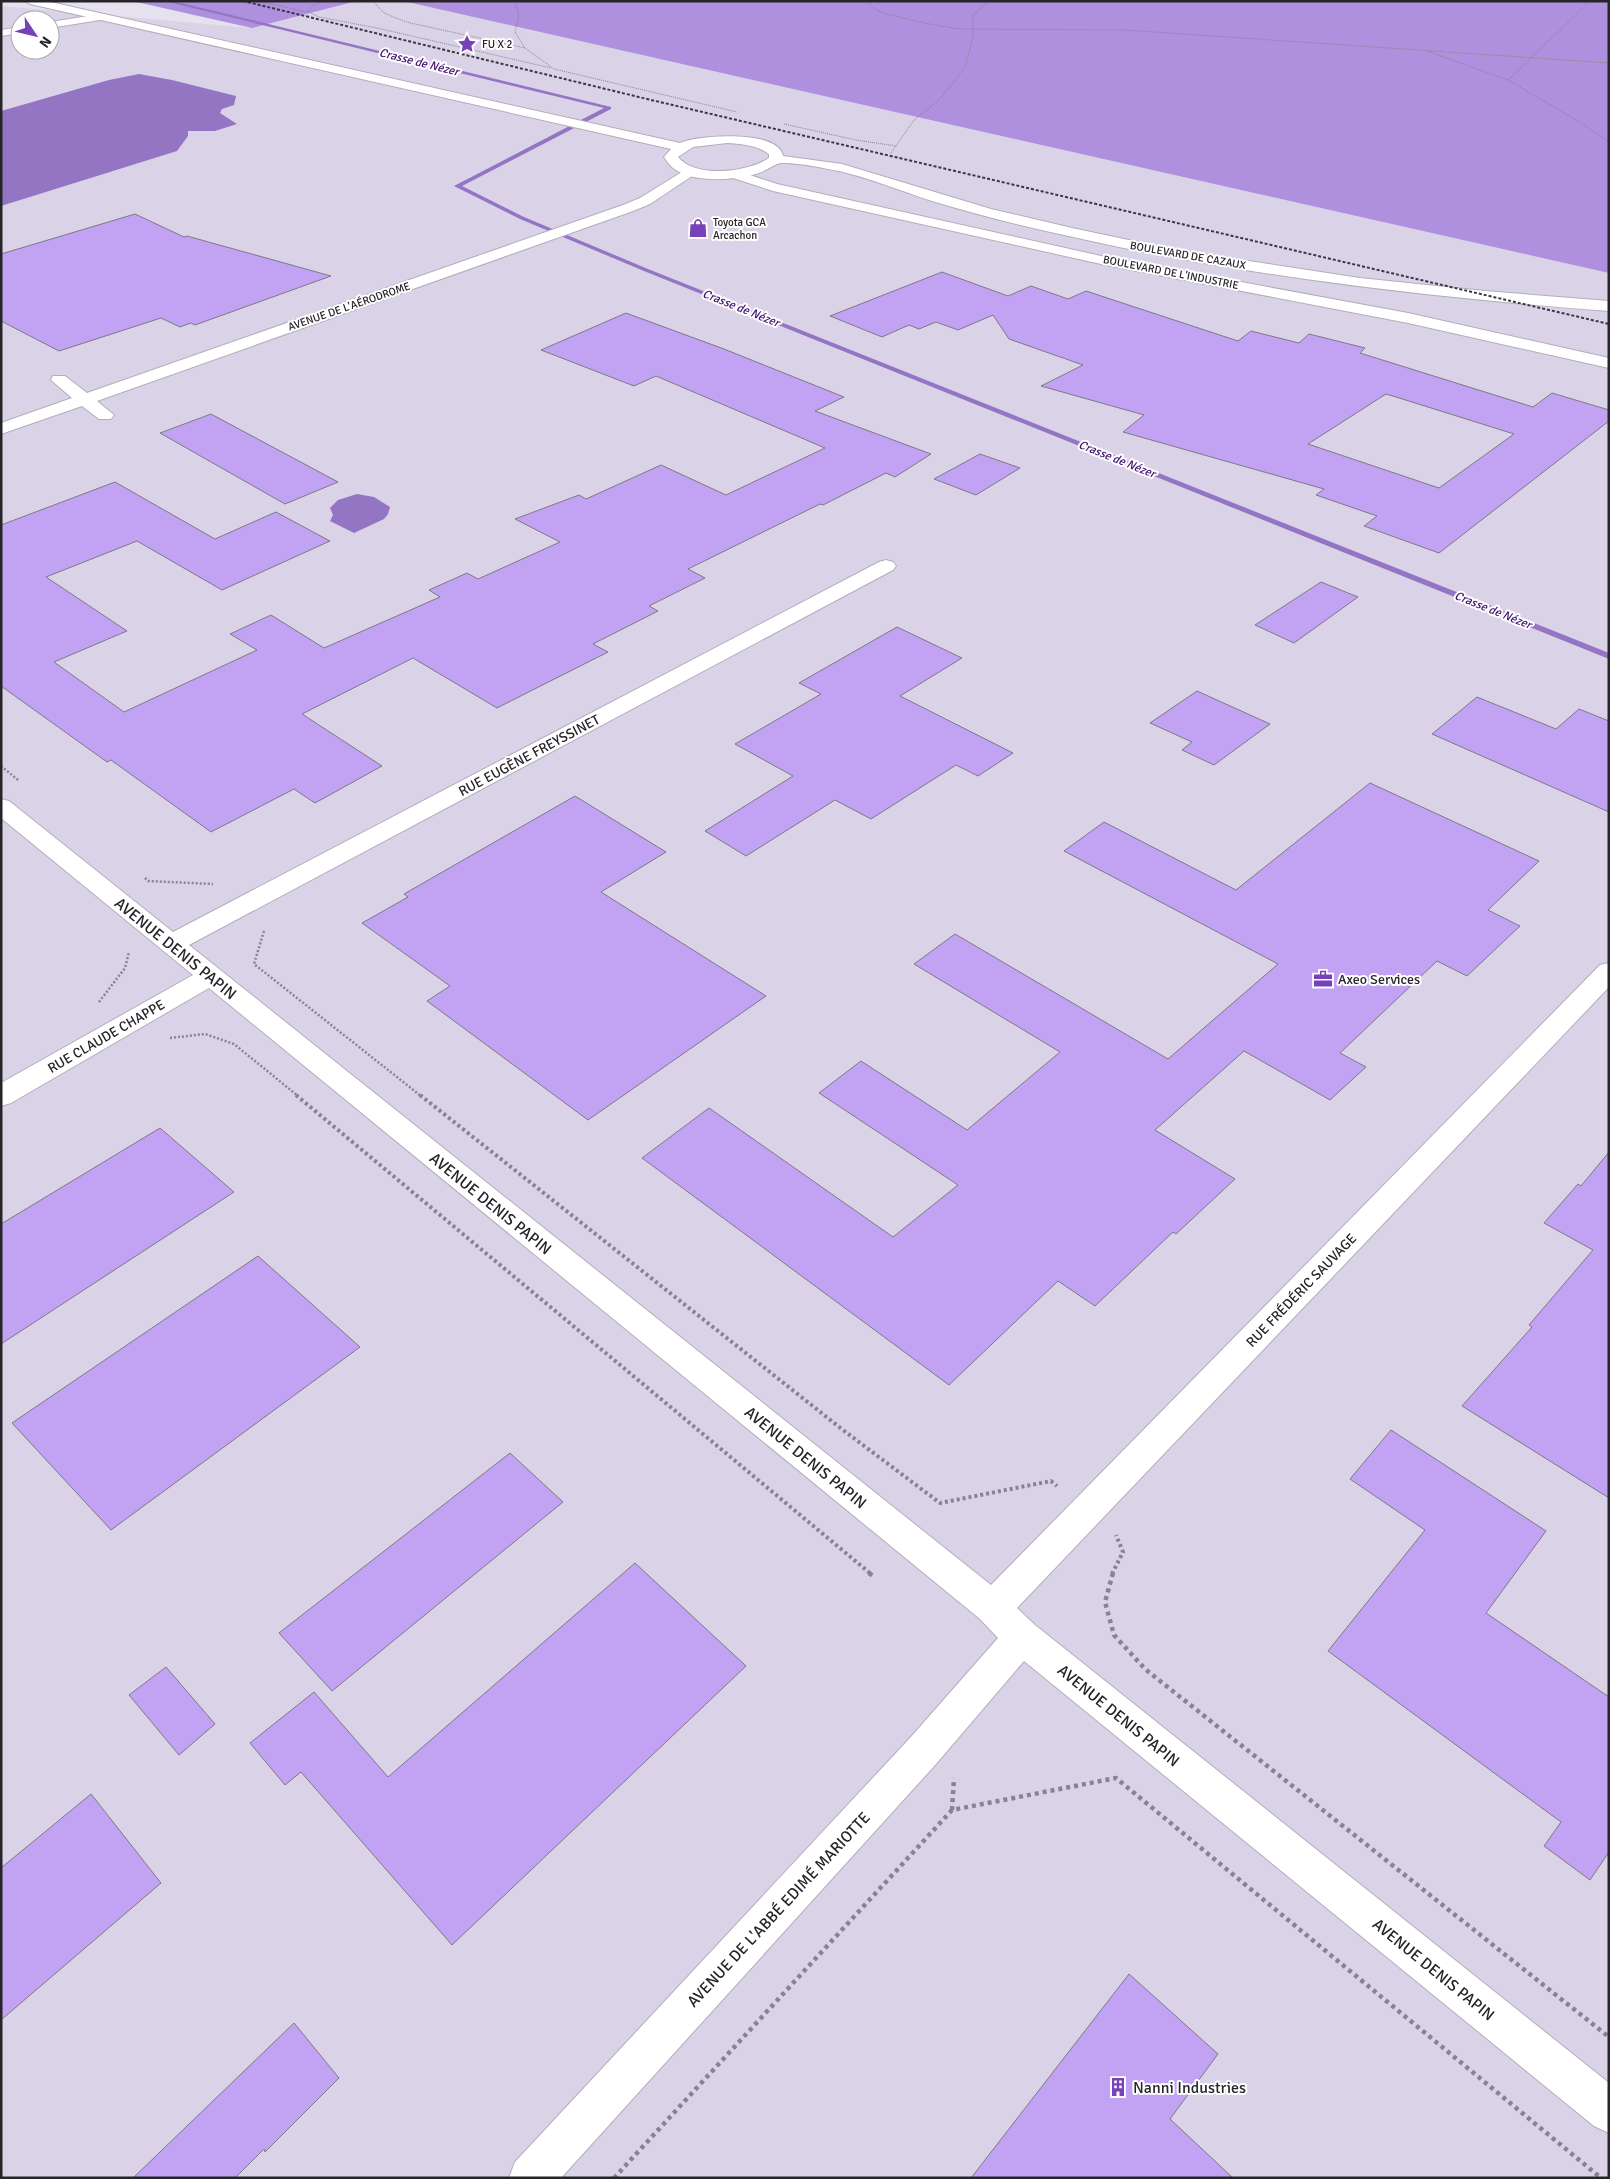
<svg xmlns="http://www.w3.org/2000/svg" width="1610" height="2179" font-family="Signika,sans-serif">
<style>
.built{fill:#dad3e8;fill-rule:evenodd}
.forest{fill:#ae90df}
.water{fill:#9475c3}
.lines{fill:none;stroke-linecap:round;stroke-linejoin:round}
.stream{fill:#9475c3;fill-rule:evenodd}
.building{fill:#c1a2f3;stroke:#7d7986;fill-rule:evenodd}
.minor-casing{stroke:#b2adbb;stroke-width:2}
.major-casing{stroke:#b2adbb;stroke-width:2}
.path-far3{stroke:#88848e;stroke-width:1;stroke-dasharray:1 1;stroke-linecap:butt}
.path-far2{stroke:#88848e;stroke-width:2.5;stroke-dasharray:2 2;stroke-linecap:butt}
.path-far1{stroke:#88848e;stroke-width:4;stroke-dasharray:3 3;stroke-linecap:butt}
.path{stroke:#88848e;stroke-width:4.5;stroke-dasharray:4 4;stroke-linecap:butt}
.minor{fill:#fff;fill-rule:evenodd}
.major{fill:#fff;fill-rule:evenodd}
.rail{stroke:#3a383e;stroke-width:2;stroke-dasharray:3 2;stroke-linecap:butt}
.labels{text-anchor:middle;stroke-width:4;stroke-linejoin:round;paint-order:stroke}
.far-poi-label{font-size:11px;fill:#262429;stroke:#fff;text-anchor:start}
.far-street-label{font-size:11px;fill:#262429;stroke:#fff}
.far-water-label{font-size:12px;font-style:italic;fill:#3f0e6d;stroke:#fff}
.street-label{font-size:14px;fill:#262429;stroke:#fff}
.poi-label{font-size:14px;fill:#262429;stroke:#fff;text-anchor:start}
.near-street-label{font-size:16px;fill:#262429;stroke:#fff}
.near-poi-label{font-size:16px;fill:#262429;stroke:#fff;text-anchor:start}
</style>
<rect width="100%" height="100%" fill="#e6e1ef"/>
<path class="built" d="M357 1H403L1609 273V2178H1V6L252 28ZM20 20H50V50H20Z"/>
<path class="forest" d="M132 1H357L252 28Z
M403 1H1609V273Z"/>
<path class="water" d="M139 74 172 80 236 96 234 105 222 109 220 113 237 124 215 131H188V136L177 151 1 206V111L109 80Z
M357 494 374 497 390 507 388 514 384 519 354 533 330 521 333 515 330 508 338 500Z"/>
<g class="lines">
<path class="stream" d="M164 1H173L611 107V109L462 186 524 217 648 269 1609 653V659L644 271 520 219 454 186 604 108Z"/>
</g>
<path class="building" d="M135 214 184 237 187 236 331 276 195 325 191 323 180 327 161 318 59 351 1 321V254Z
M942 272 1008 296 1031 286 1068 299 1086 291 1238 341 1251 331 1299 343 1309 334 1365 348 1360 353 1533 407 1552 393 1609 410V421L1439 553 1364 526 1377 516 1316 495 1324 489 1123 432 1144 415 1041 386 1083 365 1009 339 993 315 958 330 936 322 919 329 909 325 882 337 830 316ZM1386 394 1396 397 1514 434 1439 488 1308 444Z
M626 313 724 349 844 397 815 411 931 454 895 477 886 473 823 505 820 504 688 569 705 578 649 606 658 611 593 644 608 652 497 708 413 658 302 714 382 766 315 803 294 789 211 832 111 760 107 762 1 686V525L115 482 215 539 276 512 330 541 222 590 137 541 46 577 127 631 54 662 124 712 257 650 230 634 271 615 324 648 440 597 429 590 467 573 478 579 560 542 515 519 579 495 586 499 661 465 726 495 825 448 656 376 634 386 541 350Z
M211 414 338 482 285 504 160 433Z
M980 454 1020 468 976 495 934 479Z
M1321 582 1358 597 1294 643 1255 625Z
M897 627 962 658 900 696 1013 753 978 776 956 765 871 819 835 800 746 856 705 831 793 776 735 744 821 694 799 683Z
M1197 691 1270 724 1214 765 1182 750 1192 742 1150 723Z
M1477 697 1556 729 1579 709 1609 721V812L1432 734Z
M1370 783 1539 861 1488 910 1520 926 1467 976 1437 961 1340 1053 1366 1067 1330 1100 1244 1051 1155 1130 1235 1179 1176 1234 1173 1232 1095 1306 1058 1281 949 1385 642 1158 709 1108 893 1237 958 1185 819 1093 861 1061 967 1130 1060 1052 914 964 955 934 1168 1059 1278 964 1064 851 1104 822 1236 890Z
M575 796 666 852 601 892 766 996 588 1120 427 1001 450 986 362 923 408 897 404 894Z
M160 1128 234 1192 1 1344V1224Z
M1609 1152V1498L1462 1406 1532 1327 1529 1325 1593 1250 1544 1223 1578 1184 1581 1186Z
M258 1256 360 1347 111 1530 12 1423Z
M1391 1430 1546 1531 1486 1613 1609 1697V1852L1590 1880 1544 1846 1561 1822 1328 1651 1425 1530 1350 1479Z
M510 1453 563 1502 332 1691 279 1633Z
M635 1563 746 1666 452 1945 301 1772 285 1785 250 1743 314 1692 388 1777Z
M166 1667 215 1724 179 1755 129 1695Z
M91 1794 161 1883 1 2020V1868Z
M1129 1974 1218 2054 1170 2119 1233 2178H971Z
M294 2023 339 2078 265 2152 264 2149 235 2178H133Z"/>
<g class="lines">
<g class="minor-casing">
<path id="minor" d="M102 14 106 15 107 17 106 19 50 28V22Z
M20 27V33L1 36V30Z
M690 167 697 171 695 174 650 204 633 211 97 401 114 415 111 419H99L82 406 1 434V423L72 398 51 380 53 376H65L87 393 623 205 640 198Z
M735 170 777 184 1101 256 1408 313 1609 358V368L1408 323 1101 264 773 191 730 177 728 174 730 171Z
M886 560 893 562 896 566 893 570 189 945 991 1585 1600 965 1609 963V987L1017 1608 1035 1625 1609 2083V2133L1594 2126 1024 1661 936 1764 561 2178H509L515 2162 910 1738 998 1638 980 1619 209 988 11 1103 1 1106V1083L193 975 1 818V799L9 801 173 932 879 562Z"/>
</g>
<g class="major-casing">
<path id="major" d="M25 1H46L680 143C699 135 778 129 783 156L842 164 991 209 1072 228 1176 250 1360 278 1485 291 1609 301V311C1429 297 1250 277 1073 237 1026 227 978 215 932 201 901 191 870 178 839 171 823 168 797 162 781 163 774 164 766 171 759 173 737 180 693 184 673 168 670 166 667 161 664 157L671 149 30 4ZM727 143C742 144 757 145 769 154V158C748 172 696 179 678 157L693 147Z"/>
</g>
<path class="path-far3" d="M258 1 307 12
M325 1 314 5 307 11 319 17 377 28 551 68
M373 1 384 13 406 22 525 48 554 69 737 112
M515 1 519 16 515 32 525 48
M867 1C869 3 870 6 872 7 881 16 944 27 960 29L1125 30 1609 63
M1427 51 1508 80 1583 124 1609 142
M1508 80 1590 1
M784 124 856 140 896 146 890 154
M896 146 914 120 939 100 965 68 973 37V15L990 1"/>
<path class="path-far2" d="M1 766 18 780
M145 878 148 881 213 884
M264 931 254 964 421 1096
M99 1002 125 968 129 952
M170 1038 205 1034 234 1044 298 1096"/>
<path class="path-far1" d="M296 1095 871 1574
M420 1095 843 1430 940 1503 1051 1481 1057 1486
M1112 1574 1123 1552 1116 1535"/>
<path class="path" d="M869 1573 874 1577
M1113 1573 1105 1602 1114 1635 1145 1669 1609 2037
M952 1810 954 1778
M614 2178 952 1810 1116 1778 1601 2178"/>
<use href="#minor" class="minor"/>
<use href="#major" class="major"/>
<path class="rail" d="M243 1 647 99 1609 324"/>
</g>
<defs>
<g id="sight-bare" transform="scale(1.5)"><path d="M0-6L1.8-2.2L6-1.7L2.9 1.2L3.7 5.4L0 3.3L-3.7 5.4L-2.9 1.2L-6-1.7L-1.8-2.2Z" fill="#7741b8" stroke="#fff" stroke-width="2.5" paint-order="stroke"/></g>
<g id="shop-bare" transform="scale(1.5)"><path d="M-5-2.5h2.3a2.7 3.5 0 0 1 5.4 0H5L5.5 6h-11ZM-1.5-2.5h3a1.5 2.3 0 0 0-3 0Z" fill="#7741b8" stroke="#fff" stroke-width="2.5" paint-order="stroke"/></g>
<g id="office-bare" transform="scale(1.5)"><path d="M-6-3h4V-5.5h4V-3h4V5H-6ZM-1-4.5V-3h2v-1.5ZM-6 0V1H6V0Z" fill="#7741b8" stroke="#fff" stroke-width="2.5" paint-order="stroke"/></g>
<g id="building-bare" transform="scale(1.5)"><path d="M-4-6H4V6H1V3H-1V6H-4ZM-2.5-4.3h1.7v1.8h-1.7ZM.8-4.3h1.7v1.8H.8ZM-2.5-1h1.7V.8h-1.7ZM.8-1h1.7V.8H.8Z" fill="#7741b8" stroke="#fff" stroke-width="2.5" paint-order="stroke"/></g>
</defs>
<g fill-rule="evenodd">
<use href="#sight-bare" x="467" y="44"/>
<use href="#shop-bare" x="698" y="228"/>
<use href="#office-bare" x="1323" y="979"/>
<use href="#building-bare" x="1118" y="2087"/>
</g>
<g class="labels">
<g class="far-poi-label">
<text x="482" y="48">FU X 2</text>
<text x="713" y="226">Toyota GCA<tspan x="713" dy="13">Arcachon</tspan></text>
</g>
<g class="far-street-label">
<text transform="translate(1188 255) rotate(10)" y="4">BOULEVARD DE CAZAUX</text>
<text transform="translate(1171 272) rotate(11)" y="4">BOULEVARD DE L'INDUSTRIE</text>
<text transform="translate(349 306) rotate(-19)" y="4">AVENUE DE L'AÉRODROME</text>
</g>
<g class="far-water-label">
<text transform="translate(419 62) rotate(14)" y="4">Crasse de Nézer</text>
<text transform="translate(741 308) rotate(22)" y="4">Crasse de Nézer</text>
<text transform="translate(1117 459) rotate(22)" y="4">Crasse de Nézer</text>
<text transform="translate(1493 610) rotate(22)" y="4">Crasse de Nézer</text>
</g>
<g class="street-label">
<text transform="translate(529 755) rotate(-28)" y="5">RUE EUGÈNE FREYSSINET</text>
<text transform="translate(106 1036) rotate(-30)" y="5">RUE CLAUDE CHAPPE</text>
<text transform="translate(1301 1290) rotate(-46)" y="5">RUE FRÉDÉRIC SAUVAGE</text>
</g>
<g class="poi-label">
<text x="1338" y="984">Axeo Services</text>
</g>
<g class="near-street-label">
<text transform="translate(176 948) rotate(39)" y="6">AVENUE DENIS PAPIN</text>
<text transform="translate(491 1203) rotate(39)" y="6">AVENUE DENIS PAPIN</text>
<text transform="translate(806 1457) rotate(39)" y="6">AVENUE DENIS PAPIN</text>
<text transform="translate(1119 1715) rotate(39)" y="6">AVENUE DENIS PAPIN</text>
<text transform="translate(778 1909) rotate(-47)" y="6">AVENUE DE L'ABBÉ EDIMÉ MARIOTTE</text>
<text transform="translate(1434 1969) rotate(39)" y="6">AVENUE DENIS PAPIN</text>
</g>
<g class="near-poi-label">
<text x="1133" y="2093">Nanni Industries</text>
</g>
</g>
<rect width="1610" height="2179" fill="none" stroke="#262429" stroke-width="5"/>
<g transform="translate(35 35) rotate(125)"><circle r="24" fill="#ffffff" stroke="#a8a7a9"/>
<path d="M0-4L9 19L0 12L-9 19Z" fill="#7741b8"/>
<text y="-8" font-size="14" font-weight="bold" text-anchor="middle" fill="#262429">N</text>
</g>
</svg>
